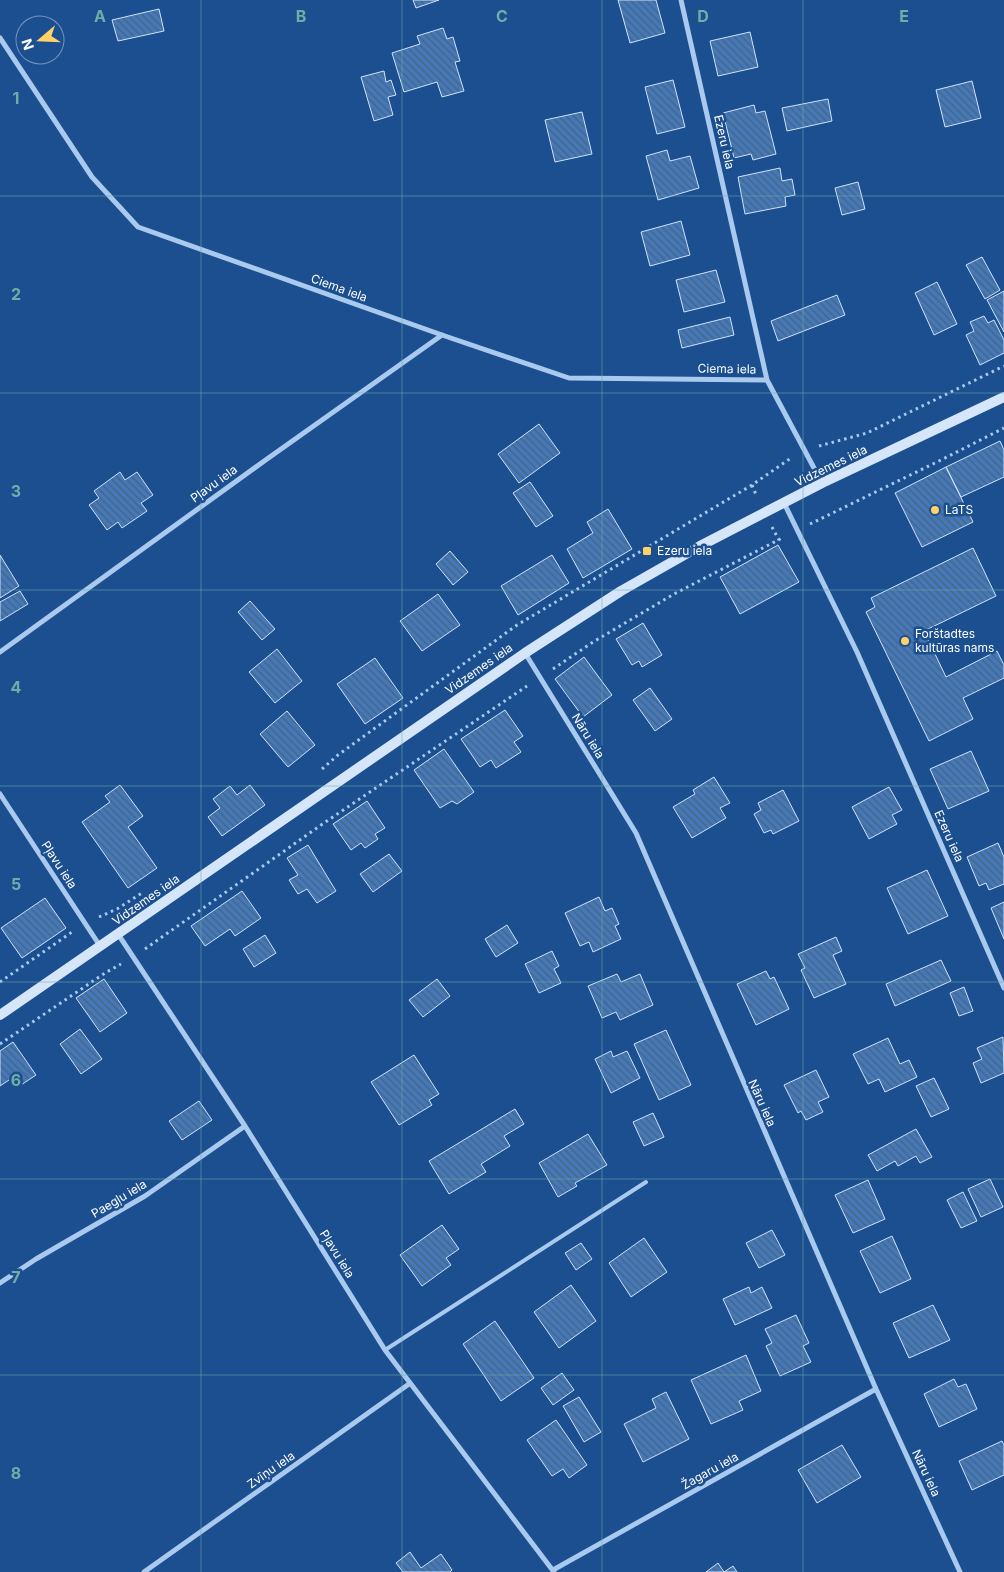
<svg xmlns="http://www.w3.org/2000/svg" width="1004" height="1572" font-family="Inter,sans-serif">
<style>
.building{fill:url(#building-back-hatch);stroke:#cfe3fa}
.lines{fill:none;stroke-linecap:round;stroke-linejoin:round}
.path{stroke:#a9c9ee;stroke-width:3;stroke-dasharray:2.5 4;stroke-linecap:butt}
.lane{stroke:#a9c9ee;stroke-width:4}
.street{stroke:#a9c9ee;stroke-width:5}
.secondary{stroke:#d6e6fa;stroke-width:10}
.grid{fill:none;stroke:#6fada8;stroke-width:1;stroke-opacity:0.55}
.poi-dot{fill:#ffd166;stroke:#1b4f8f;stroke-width:2}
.labels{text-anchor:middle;stroke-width:5;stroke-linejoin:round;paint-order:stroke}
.street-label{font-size:12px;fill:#fff;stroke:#1b4f8f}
.poi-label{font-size:12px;fill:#fff;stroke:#1b4f8f;text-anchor:start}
.grid-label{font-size:16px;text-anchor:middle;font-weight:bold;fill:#6fada8;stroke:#1b4f8f;stroke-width:5;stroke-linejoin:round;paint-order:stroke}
</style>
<defs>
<pattern id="building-back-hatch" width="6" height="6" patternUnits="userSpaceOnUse" patternTransform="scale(1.25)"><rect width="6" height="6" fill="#4478b7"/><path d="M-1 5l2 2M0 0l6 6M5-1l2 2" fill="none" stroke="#486282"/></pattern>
</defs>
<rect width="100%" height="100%" fill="#1b4f8f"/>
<path class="building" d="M413 0H439L416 8Z
M618 0H656L665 33 630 43Z
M159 9 164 31 118 41 112 20Z
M443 28 447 39 453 37 460 61 455 62 464 91 442 97 437 82 404 92 392 53 420 44 417 36Z
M750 32 758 67 718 76 710 41Z
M384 71 386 82 391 80 396 95 388 97 393 115 374 121 361 77Z
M673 80 685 127 657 134 645 87Z
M972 81 981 118 945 127 936 90Z
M828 99 832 121 787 131 782 108Z
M754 105 756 113 765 111 776 154 753 160 751 154 734 158 723 113Z
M582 112 592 154 555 162 545 120Z
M667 150 670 161 690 156 699 188 658 200 646 156Z
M780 168 782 181 792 179 795 195 785 197 786 206 745 214 738 177Z
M858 182 865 209 842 215 835 188Z
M681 221 690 255 650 266 641 232Z
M982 257 1000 290 985 299 966 265Z
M716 270 725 302 684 312 676 280Z
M937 282 957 324 934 335 915 293Z
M1004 291V332L987 300Z
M837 295 845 315 778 341 771 321Z
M984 316 988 323 994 320 1004 340V353L980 365 966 335 974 331 970 322Z
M730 317 734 335 682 348 678 330Z
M539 424 560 453 519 483 498 454Z
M1000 441 1004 450V477L961 497 946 467Z
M946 467 973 522 922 547 895 493Z
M120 472 125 480 137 472 153 495 141 503 147 511 122 528 118 522 107 530 89 505 99 498 94 491Z
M530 482 553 516 536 527 513 493Z
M608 509 632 549 583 578 567 549 593 533 587 522Z
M778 545 799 582 740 614 720 577Z
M973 548 996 596 924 631 946 677 997 651 1004 665V678L963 698 973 719 929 741 866 612 875 607 871 598Z
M450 551 468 572 453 585 436 564Z
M0 555 19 586 0 598Z
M552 555 569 583 518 615 501 586Z
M20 591 28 604 0 621V602Z
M438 594 460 625 422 651 400 621Z
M250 601 275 629 262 640 238 612Z
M643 623 662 655 642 667 639 661 632 665 616 639Z
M277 649 302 681 275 703 249 672Z
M584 657 612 695 583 717 555 679Z
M375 658 403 698 365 724 337 684Z
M650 688 672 719 655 731 633 700Z
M505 710 523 736 514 742 521 752 496 768 491 760 480 767 461 739Z
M287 711 315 745 288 767 260 734Z
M444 749 474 792 457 804 452 801 440 808 414 770Z
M971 751 989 791 948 809 930 769Z
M714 777 730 803 720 808 726 818 692 838 673 807 695 794 693 790Z
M120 785 143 816 128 827 157 868 128 888 82 822 110 802 105 796Z
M250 785 265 805 222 836 208 817 220 808 213 799 230 786 237 795Z
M889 787 902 810 892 815 897 824 869 839 852 807Z
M783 790 799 821 773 834 771 830 764 833 754 814 761 810 758 803Z
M367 801 385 828 375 834 378 839 365 848 361 843 351 850 333 824Z
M998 843 1004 857V884L989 890 986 883 979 886 967 857Z
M308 845 336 891 317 903 307 889 298 894 289 880 298 875 287 858Z
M389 854 402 871 373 892 360 874Z
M927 870 948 916 908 934 887 888Z
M242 891 261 918 235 936 230 929 205 946 191 926Z
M599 897 605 911 612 908 619 924 615 926 621 939 593 952 589 942 580 946 565 913Z
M45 898 66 928 22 958 1 928Z
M1004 902V939L991 908Z
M507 925 518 943 496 957 485 939Z
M265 935 276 953 254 967 243 949Z
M836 937 842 951 833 955 846 984 814 998 801 970 805 968 798 954Z
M552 951 559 966 554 969 561 983 539 993 525 964Z
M941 960 951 981 895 1006 886 984Z
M766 971 770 979 774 977 789 1009 756 1025 737 984Z
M617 974 621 982 640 974 653 1005 620 1020 616 1012 602 1018 588 986Z
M104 979 127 1013 100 1032 76 998Z
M437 979 450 996 423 1017 409 1000Z
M964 987 973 1011 959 1016 950 993Z
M80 1029 102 1059 81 1074 60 1044Z
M666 1030 691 1085 659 1100 634 1044Z
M1003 1037 1004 1073 981 1083 973 1063 982 1059 977 1048Z
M888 1038 900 1064 909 1060 917 1077 885 1092 879 1079 868 1084 853 1054Z
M13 1042 36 1075 21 1085 15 1076 0 1086V1051Z
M611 1051 613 1057 627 1051 640 1078 611 1093 595 1059Z
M414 1055 439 1094 429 1100 432 1105 399 1125 371 1082Z
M816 1070 829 1097 818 1102 823 1112 806 1120 801 1111 798 1113 784 1085Z
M934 1078 949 1109 931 1117 916 1086Z
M199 1101 212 1120 182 1140 169 1121Z
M515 1109 524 1124 504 1136 510 1146 481 1164 486 1172 449 1194 429 1161Z
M653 1113 664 1137 644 1146 633 1122Z
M916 1129 932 1157 920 1163 916 1156 898 1166 895 1161 877 1171 868 1155Z
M588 1134 607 1165 575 1183 577 1186 558 1197 539 1163Z
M990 1179 1003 1207 981 1217 968 1189Z
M868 1180 885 1219 853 1233 835 1195Z
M963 1192 977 1221 961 1228 947 1200Z
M442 1225 459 1249 446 1258 451 1265 422 1286 400 1255Z
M772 1230 785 1255 759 1268 746 1243Z
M892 1236 911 1279 880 1293 860 1251Z
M644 1238 667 1272 631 1297 609 1263Z
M581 1243 592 1259 576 1270 565 1253Z
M571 1285 596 1321 559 1348 534 1312Z
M749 1287 751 1293 762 1287 772 1308 735 1325 723 1299Z
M933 1305 950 1340 909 1358 893 1323Z
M796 1315 809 1343 803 1346 811 1362 780 1376 766 1346 772 1343 765 1329Z
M495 1321 534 1378 501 1401 463 1344Z
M746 1355 761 1391 739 1401 743 1410 711 1424 691 1380Z
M562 1373 574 1390 553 1405 541 1388Z
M954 1379 958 1387 966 1384 977 1409 939 1427 924 1394Z
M666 1392 689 1439 643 1462 624 1424 656 1408 652 1399Z
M579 1397 601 1432 584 1442 563 1406Z
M556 1420 587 1465 569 1478 563 1469 552 1476 527 1440Z
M1002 1441 1004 1445V1475L972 1490 959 1461Z
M842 1445 861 1477 817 1503 798 1470Z
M410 1552 421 1568 441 1554 452 1570 450 1572H403L396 1563Z
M718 1563 724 1572 733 1566 737 1572H706Z"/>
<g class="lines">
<path class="path" d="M819 446 867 433 1004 366
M752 485 757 497
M810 524 941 460 1004 428
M772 527 779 540
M553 669 593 642 674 594 784 537
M322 769 338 755 517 625 752 485 791 458
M99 917 117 909 142 893
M145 949 324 823 527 686
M0 982 72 932
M0 1044 105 973 121 964"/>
<path class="lane" d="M385 1350 646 1182"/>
<path class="street" d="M681 0 767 380 822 483
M0 38 92 177 138 227 442 335 569 378 767 380
M784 503 857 652 1004 988
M0 652 267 459 442 335
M525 653 636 833 876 1389 960 1572
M0 794 100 946
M118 934 245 1126 385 1350 554 1572
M0 1283 36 1259 145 1196 245 1126
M553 1570 876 1389
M144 1572 409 1384"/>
<path class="secondary" d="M0 1015 525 653 621 591 700 546 822 483 1004 397"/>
</g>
<path class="grid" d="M201 0V1572M402 0V1572M602 0V1572M803 0V1572M0 196H1004M0 393H1004M0 590H1004M0 786H1004M0 982H1004M0 1179H1004M0 1375H1004"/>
<g class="poi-dot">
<circle cx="935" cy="510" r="5"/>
<rect x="642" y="546" width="10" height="10" rx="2.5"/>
<circle cx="905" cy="641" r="5"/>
</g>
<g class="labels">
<g class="street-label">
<text transform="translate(724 142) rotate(77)" y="4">Ezeru iela</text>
<text transform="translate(339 288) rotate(20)" y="4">Ciema iela</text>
<text transform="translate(727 369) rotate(1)" y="4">Ciema iela</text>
<text transform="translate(831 466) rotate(-26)" y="4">Vidzemes iela</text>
<text transform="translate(214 484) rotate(-36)" y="4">Pļavu iela</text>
<text transform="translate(479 669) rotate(-35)" y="4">Vidzemes iela</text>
<text transform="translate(588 736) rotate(58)" y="4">Nāru iela</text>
<text transform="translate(949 836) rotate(66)" y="4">Ezeru iela</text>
<text transform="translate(59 865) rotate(57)" y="4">Pļavu iela</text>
<text transform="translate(146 900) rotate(-35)" y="4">Vidzemes iela</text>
<text transform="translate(762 1103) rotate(66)" y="4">Nāru iela</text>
<text transform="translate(119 1199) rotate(-31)" y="4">Paegļu iela</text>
<text transform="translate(337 1254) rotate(58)" y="4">Pļavu iela</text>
<text transform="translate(271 1470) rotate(-35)" y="4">Zvīņu iela</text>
<text transform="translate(710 1471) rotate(-29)" y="4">Žagaru iela</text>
<text transform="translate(926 1473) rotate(65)" y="4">Nāru iela</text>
</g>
<g class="poi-label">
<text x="945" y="514">LaTS</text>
<text x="657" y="555">Ezeru iela</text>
<text x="915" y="638">Forštadtes<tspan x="915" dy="14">kultūras nams</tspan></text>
</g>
</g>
<g class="grid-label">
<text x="100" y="22">A</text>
<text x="301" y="22">B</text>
<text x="502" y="22">C</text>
<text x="703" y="22">D</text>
<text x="904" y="22">E</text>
<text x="16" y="104">1</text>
<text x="16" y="300">2</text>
<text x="16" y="497">3</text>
<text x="16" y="693">4</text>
<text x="16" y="890">5</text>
<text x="16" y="1086">6</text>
<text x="16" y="1283">7</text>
<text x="16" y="1479">8</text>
</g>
<g transform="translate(40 40) rotate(251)"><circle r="24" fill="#1b4f8f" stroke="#7695bc"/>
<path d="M0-4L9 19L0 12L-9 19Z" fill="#ffd166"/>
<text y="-8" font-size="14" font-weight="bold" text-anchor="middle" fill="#ffffff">N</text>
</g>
</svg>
